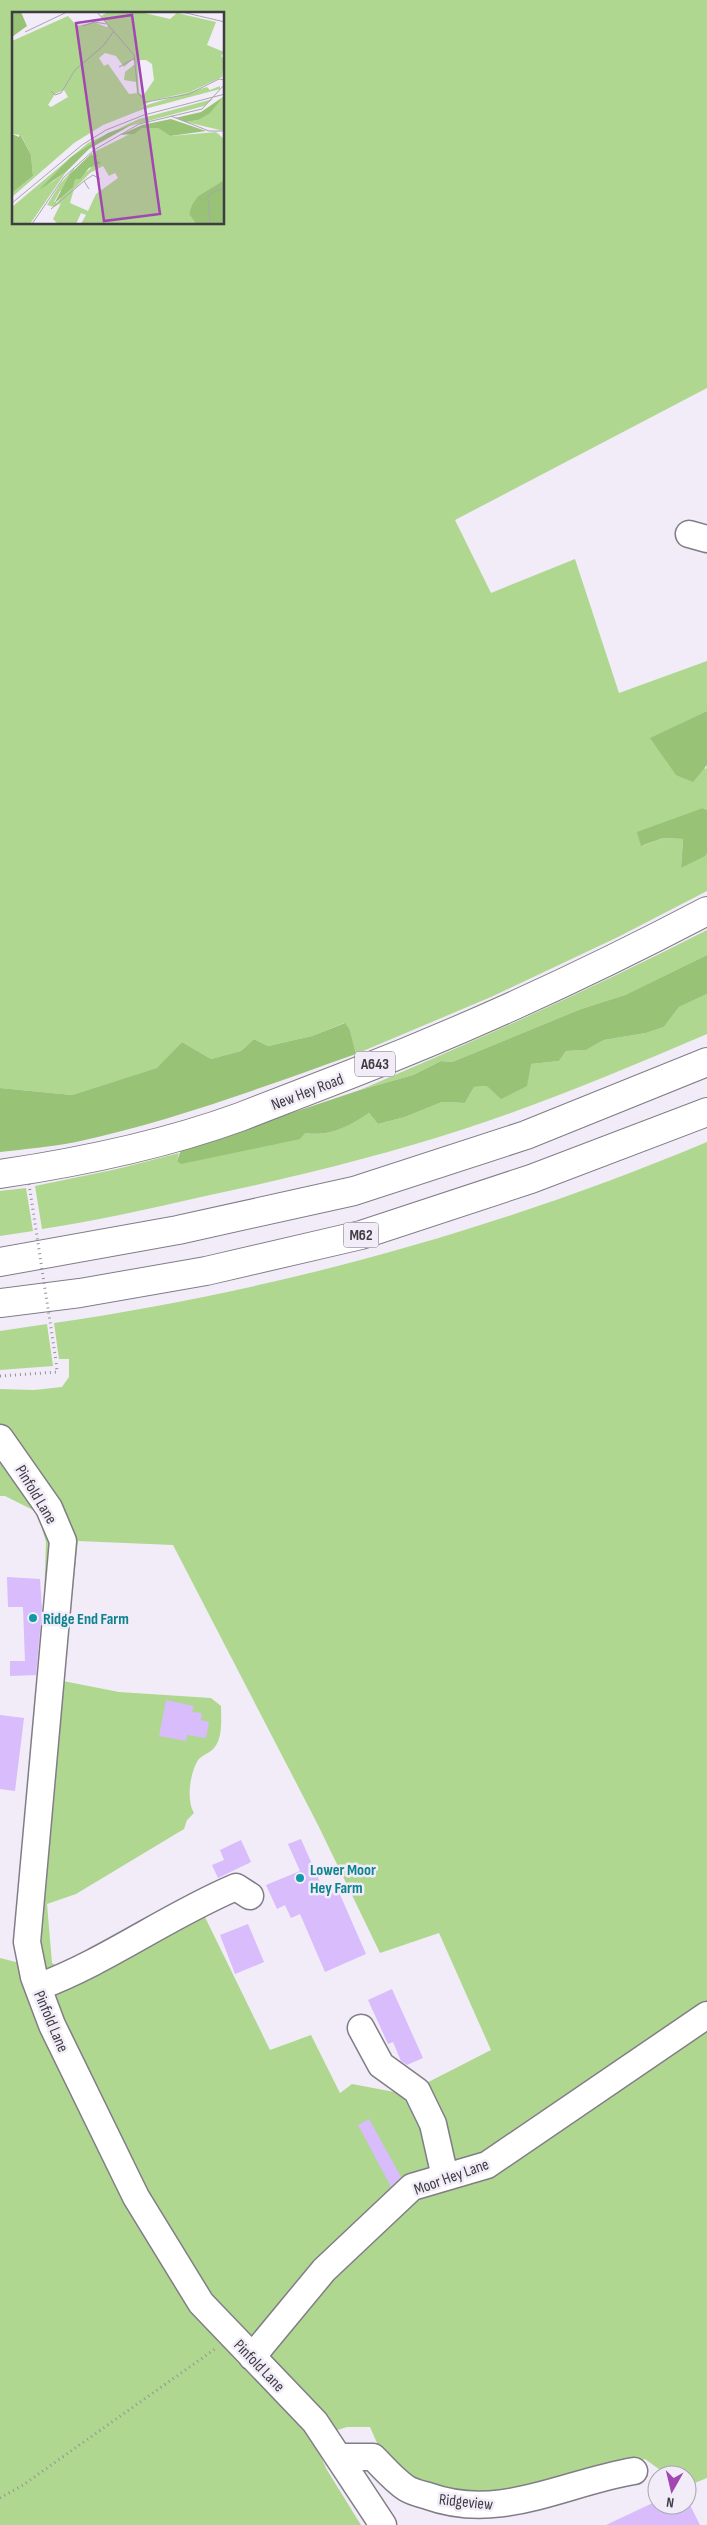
<svg xmlns="http://www.w3.org/2000/svg" width="707" height="2525" font-family="'Sofia Sans Condensed',sans-serif">
<style>
.green{fill:#afd78f;fill-rule:evenodd}
.forest{fill:#98c275}
.building{fill:#d8bcfb}
.lines{fill:none;stroke-linecap:round;stroke-linejoin:round}
.minor-casing{stroke:#817d87;stroke-width:29}
.major-casing{stroke:#817d87;stroke-width:30}
.highway-casing{stroke:#817d87;stroke-width:30}
.path{stroke:#96929b;stroke-width:3;stroke-dasharray:1 4;stroke-linecap:butt}
.minor{stroke:#fff;stroke-width:26}
.major{stroke:#fff;stroke-width:28}
.highway{stroke:#fff;stroke-width:28}
.path-bridge{stroke:#96929b;stroke-width:3;stroke-dasharray:1 4;stroke-linecap:butt}
.culture-dot{fill:#0f9aa8;stroke:#f1ecf8;stroke-width:2}
.labels{text-anchor:middle;stroke-width:5;stroke-linejoin:round;paint-order:stroke}
.shield{fill:#f1ecf8;stroke:#747178;stroke-width:1}
.shield-label{font-size:15px;font-weight:bold;fill:#3e3c41}
.street-label{font-size:16px;fill:#3e3c41;stroke:#f1ecf8}
.culture-label{font-size:16px;font-weight:bold;fill:#0d838f;stroke:#f1ecf8;text-anchor:start}
.inset-road{fill:none;stroke:#a9a6af;stroke-width:1}
.view{fill:#a246b1;fill-opacity:0.15;stroke:#a246b1;stroke-width:2.5}
.inset-edge{fill:none;stroke:#3e3c41;stroke-width:2.5}
</style>
<rect width="100%" height="100%" fill="#f1ecf8"/>
<path class="green" d="M0 0H707V388L455 520 491 593 575 559 619 693 707 661V711L651 738 706 769 707 765V810L703 808 642 846 663 838 683 839 681 868 707 853V891L618 937 491 997 356 1054 350 1030 344 1023 312 1036 268 1046 254 1039 241 1051 211 1059 182 1042 158 1068 72 1095 0 1088ZM14 14H224V224H14Z
M707 930V955L625 995 581 1009 452 1062 441 1061 413 1075 360 1090C477 1040 594 988 707 930Z
M707 994V1034C627 1068 547 1102 464 1129 378 1157 290 1178 201 1197 148 1209 96 1221 42 1229L35 1186 117 1169 179 1153 177 1161 305 1133C330 1137 350 1126 369 1113L378 1124 405 1117 442 1102 465 1103 474 1087 487 1086 531 1064 559 1061 566 1051 586 1050 604 1040 646 1033 664 1027 679 1007Z
M707 1142V2478L687 2486V2475H667L645 2459 626 2465 583 2470 527 2493 484 2500 404 2476 381 2452 370 2427H347L312 2438 327 2470 361 2525H0V1958L20 1963 43 1629 46 1542 37 1512 5 1496H0V1389L34 1390 62 1387 69 1377V1359H59L54 1323C279 1290 497 1230 707 1142ZM78 1541 173 1545 318 1825 380 1953 439 1933 491 2050 405 2094 352 2084 340 2093 311 2035 270 2050 202 1911 63 1970 52 1963 47 1904 76 1894 184 1829 187 1820 194 1813C186 1800 190 1773 198 1760 202 1755 210 1753 214 1748 223 1738 221 1719 221 1706L211 1698 119 1692 63 1681Z
M26 1188 33 1231 0 1236V1191Z
M47 1324 53 1366 0 1370V1331Z"/>
<path class="forest" d="M707 711V765L693 782 676 775 650 738Z
M703 808 707 810V853L705 856 681 868 683 839 663 838 641 846 637 832Z
M707 955V994L679 1007 664 1027 646 1033 604 1040 586 1050 566 1051 559 1061 531 1064 527 1086 501 1099 487 1086 474 1087 465 1103 442 1102 405 1117 378 1124 369 1113C350 1126 330 1137 305 1133L300 1139 181 1164 177 1161 181 1150 360 1090 413 1075 441 1061 452 1062 581 1009 625 995Z
M345 1023 350 1030 356 1054C263 1087 172 1121 76 1142 51 1147 25 1149 0 1152V1088L72 1095 157 1068 182 1042 211 1059 241 1051 254 1039 268 1046 312 1036Z"/>
<path class="building" d="M7 1577 40 1579 42 1609 36 1675 10 1676V1661H25L23 1607H8Z
M166 1700 194 1706 192 1712 202 1713 201 1720 209 1722 206 1738 187 1735 186 1741 159 1736Z
M0 1715 24 1718 15 1791 0 1789Z
M301 1839 326 1896 338 1890 366 1954 325 1972 300 1914 291 1918 285 1905 277 1909 266 1885 300 1871 288 1844Z
M241 1840 251 1862 218 1878 212 1865 224 1860 220 1850Z
M248 1924 264 1962 235 1974 220 1935Z
M392 1989 423 2058 407 2065 401 2061 393 2042 388 2044 368 2000Z
M369 2119 401 2177 391 2187 358 2125Z
M657 2501V2505H690L700 2525H606Z"/>
<g class="lines">
<g class="minor-casing">
<path id="minor" d="M689 534 707 539
M0 1438 49 1508 63 1541 27 1942 34 1977 52 2025 136 2197 201 2303 315 2422 383 2525
M38 1987C108 1961 167 1916 236 1887L250 1896
M361 2028 381 2065 417 2091 433 2124 445 2177
M252 2357 324 2270 412 2187 487 2165 707 2015
M338 2457H373C383 2467 394 2480 406 2488 412 2492 421 2494 428 2496 500 2522 563 2483 634 2471"/>
</g>
<g class="major-casing">
<path id="major" d="M0 1174C81 1162 163 1145 240 1117 277 1103 314 1088 351 1074 472 1027 591 972 707 911"/>
</g>
<g class="highway-casing">
<path id="highway" d="M0 1262 178 1230 354 1191 526 1135 707 1062
M0 1303 80 1293 206 1271 361 1235 531 1179 707 1112"/>
</g>
<path class="path" d="M0 1376 57 1372 56 1361
M0 2498 23 2485 215 2349"/>
<use href="#minor" class="minor"/>
<use href="#major" class="major"/>
<use href="#highway" class="highway"/>
<path class="path-bridge" d="M29 1184 56 1361"/>
</g>
<g class="culture-dot">
<circle cx="33" cy="1618" r="5"/>
<circle cx="300" cy="1878" r="5"/>
</g>
<g class="labels">
<g class="shield">
<rect x="355" y="1051.5" width="40" height="25" rx="4"/>
<rect x="343.5" y="1222.5" width="35" height="25" rx="4"/>
</g>
<g class="shield-label">
<text x="375" y="1069">A643</text>
<text x="361" y="1240">M62</text>
</g>
<g class="street-label">
<text transform="translate(307 1091) rotate(-21)" y="6">New Hey Road</text>
<text transform="translate(37 1494) rotate(59)" y="6">Pinfold Lane</text>
<text transform="translate(52 2021) rotate(67)" y="6">Pinfold Lane</text>
<text transform="translate(451 2176) rotate(-20)" y="6">Moor Hey Lane</text>
<text transform="translate(260 2365) rotate(46)" y="6">Pinfold Lane</text>
<text transform="translate(466 2501) rotate(6)" y="6">Ridgeview</text>
</g>
<g class="culture-label">
<text x="43" y="1624">Ridge End Farm</text>
<text x="310" y="1875">Lower Moor<tspan x="310" dy="18">Hey Farm</tspan></text>
</g>
</g>
<g transform="translate(12 12)">
<rect width="212" height="212" fill="#f1ecf8"/>
<path d="M96 0H128L158 7 165 1 204 10 195 33 212 40 209 44 212 47 210 65 178 80 139 89 128 95 195 75 198 78 208 74V77L129 98 91 113 62 131 0 185V181L21 164 19 143 9 123 0 122V29L56 4 65 14 82 10 94 15 96 14 89 4ZM93 41 104 44 112 55 121 47 123 52 113 60 112 68 124 70 125 81 117 82 96 52 92 54 87 46ZM125 48H134L140 52 142 68 131 84 127 81ZM52 78 56 85 39 95 36 93 43 82ZM212 84V119L174 110 186 108ZM201 87 192 94 106 117 79 132 36 173 54 160 18 212H0V195L76 131 127 107ZM130 116H146L158 124 204 120 212 127V168L186 184 177 202 184 212H69L74 203 69 201 64 212H46L41 207 49 191 42 195 35 193 48 172 63 155 52 179H48L42 190 45 191 63 167 77 158 84 150 82 147 88 142 82 144 80 141ZM91 154 97 164 103 161 106 166 84 182 76 199 58 191 62 177 78 161Z" fill="#afd78f" fill-rule="evenodd"/>
<path d="M9 0 15 14 0 25V1ZM211 85 198 101 186 108 174 110 163 106 189 100ZM159 107 194 119 158 124 146 116H130L122 122 108 123 130 113ZM121 112 77 137 54 160 27 178 59 145 96 121ZM0 122 7 125 8 122 19 143 21 164 0 181ZM80 141 81 144 88 142 82 147 89 151 77 156 68 167H63L61 175 42 192 58 162ZM212 168V212H184L177 202 180 193 186 184Z" fill="#98c275"/>
<path class="inset-road" d="M85 0 122 43 126 81 134 90 177 82 207 67 213 68M170 0 213 10M71 14 83 10 94 12M13 20 55 0M107 55 123 46M39 79 43 83 49 81 63 58 91 34 102 19M159 104 197 119H213M72 169 81 163 88 167M0 191 70 133 94 118 132 103 213 82M39 197 72 169 77 177M20 212 52 165 82 138 127 112 190 97 213 72M198 212 196 186 199 181 213 176"/>
<path class="view" d="M120 3 148 202 92 209 64 11Z"/>
<rect width="212" height="212" class="inset-edge"/>
</g>
<g transform="translate(672 2490) rotate(188)"><circle r="24" fill="#f1ecf8" stroke="#a9a6af"/>
<path d="M0-4L9 19L0 12L-9 19Z" fill="#a246b1"/>
<text y="-8" font-size="14" font-weight="bold" text-anchor="middle" fill="#3e3c41">N</text>
</g>
</svg>
